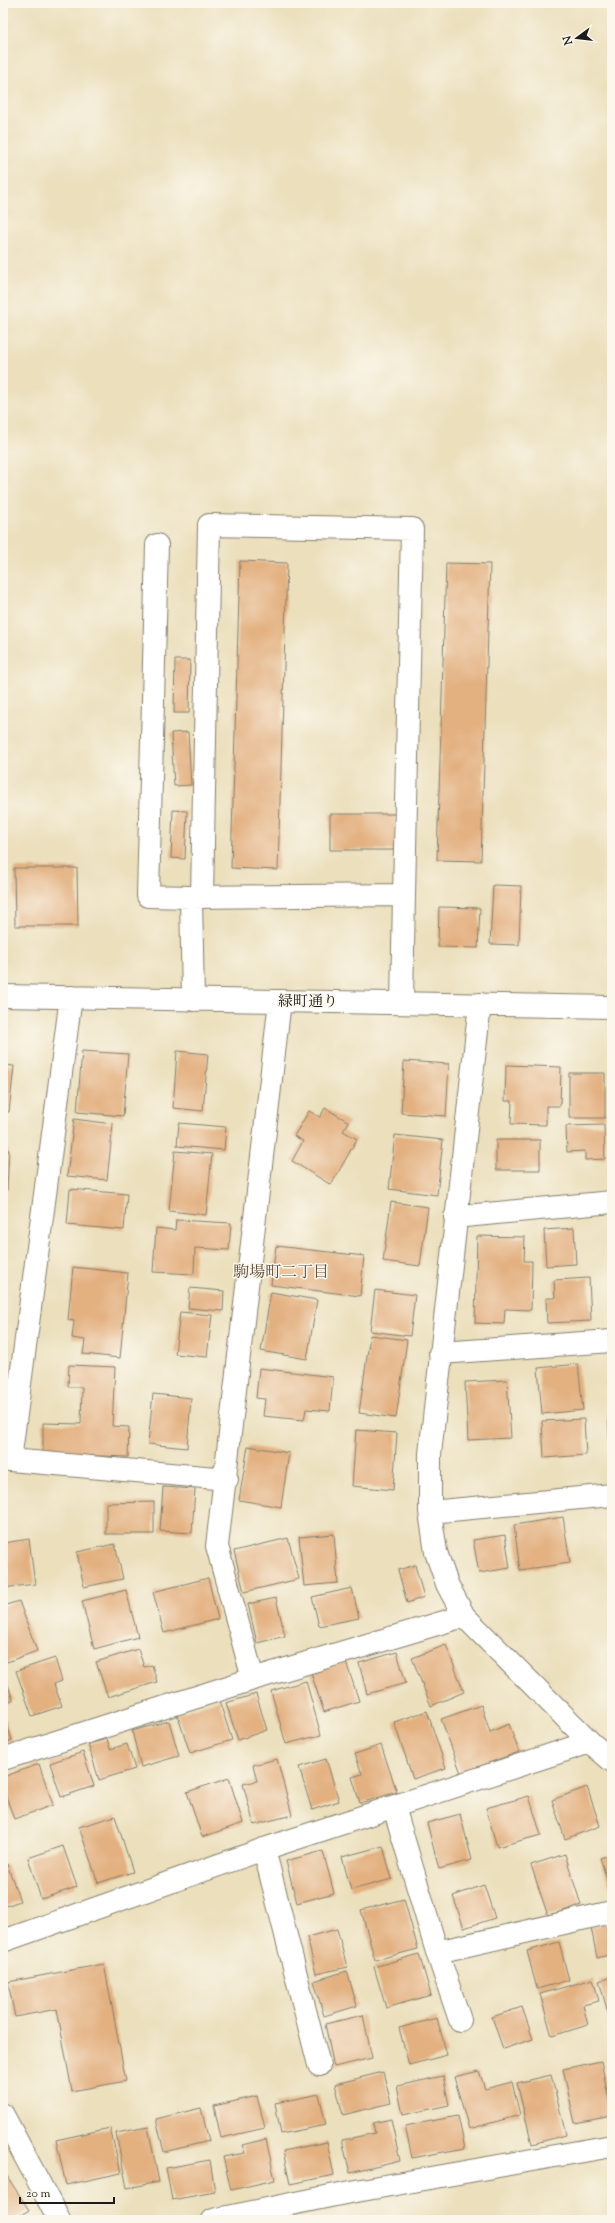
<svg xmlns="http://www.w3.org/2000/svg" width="615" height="2223" font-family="'Sorts Mill Goudy','Noto Serif JP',serif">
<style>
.building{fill:#e3b080}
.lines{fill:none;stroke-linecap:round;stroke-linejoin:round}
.minor-casing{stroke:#847e6c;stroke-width:24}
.minor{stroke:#fff;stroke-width:22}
.labels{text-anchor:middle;stroke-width:3;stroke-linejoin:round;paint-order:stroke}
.street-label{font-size:15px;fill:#1c1c1c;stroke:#fbf7ec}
.neighbourhood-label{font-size:16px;fill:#62503f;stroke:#fbf7ec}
</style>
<rect width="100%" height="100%" fill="#fbf7ec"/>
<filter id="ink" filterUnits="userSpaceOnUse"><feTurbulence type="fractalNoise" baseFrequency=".025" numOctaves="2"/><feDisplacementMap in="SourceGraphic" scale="8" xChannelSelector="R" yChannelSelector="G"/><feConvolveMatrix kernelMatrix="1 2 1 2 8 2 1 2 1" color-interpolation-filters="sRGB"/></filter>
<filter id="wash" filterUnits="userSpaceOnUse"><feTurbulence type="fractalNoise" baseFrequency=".012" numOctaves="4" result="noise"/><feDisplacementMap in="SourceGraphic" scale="16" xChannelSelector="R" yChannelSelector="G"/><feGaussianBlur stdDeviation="0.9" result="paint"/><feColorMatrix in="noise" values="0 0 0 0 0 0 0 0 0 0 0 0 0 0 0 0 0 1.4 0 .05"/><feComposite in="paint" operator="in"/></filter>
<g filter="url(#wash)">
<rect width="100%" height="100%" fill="#ebdfbc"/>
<g id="blocks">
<path class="building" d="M240 561 287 563 278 870 231 868Z
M446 563 490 564 481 861 437 860Z
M175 660H190L189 713H174Z
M188 732 191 785 174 786 171 733Z
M173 810 187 811 185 859 171 858Z
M330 814H395V850H330Z
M14 868H77L78 926H15Z
M493 885 521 886 519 945 490 944Z
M439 907 480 908 478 948 438 947Z
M82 1051 128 1054 123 1116 77 1112Z
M177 1051 208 1054 203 1111 173 1108Z
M404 1061 449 1064 446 1116 401 1113Z
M3 1065 14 1066 9 1112H3Z
M506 1065 561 1067 560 1106H546V1125L511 1124 512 1101H505Z
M569 1073H605V1118H569Z
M325 1108 349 1122 343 1131 357 1139 331 1185 292 1161 303 1141 294 1136 309 1111 320 1117Z
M74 1119 113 1124 107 1180 67 1176Z
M179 1123 226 1127 224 1150 177 1146Z
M604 1125 605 1159 585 1160V1151L567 1152 566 1126Z
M395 1135 443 1140 437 1195 389 1189Z
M496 1140H540V1170H496Z
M3 1149 9 1150 7 1190 3 1189Z
M175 1151 212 1154 206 1215 169 1211Z
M70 1189 127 1194 124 1230 67 1225Z
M391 1202 428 1207 420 1266 383 1261Z
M176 1220 231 1223 229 1250 195 1248 194 1274 153 1272 156 1228 175 1230Z
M574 1228 576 1264 546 1266 544 1230Z
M477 1236 525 1237 524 1261H532L531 1310 505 1309 504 1324 475 1323Z
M276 1246 364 1256 360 1296 271 1285Z
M73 1267 128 1273 120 1358 83 1354 85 1340 72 1338 74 1321 68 1320Z
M589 1278 591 1321 547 1323 546 1298H555L554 1280Z
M190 1288 224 1291 223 1311 188 1308Z
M375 1290 415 1295 410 1336 370 1331Z
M271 1292 317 1300 307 1359 261 1351Z
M180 1312 212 1315 207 1357 175 1354Z
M370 1335 407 1340 396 1418 359 1413Z
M578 1364 583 1410 542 1414 538 1368Z
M612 1364V1405H611L608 1365Z
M69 1365 115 1367 112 1426 129 1427 128 1457 43 1454V1423L81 1424 82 1387H68Z
M259 1368 333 1377 330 1411 306 1409 304 1420 263 1416 265 1399 256 1398Z
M507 1380 511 1438 468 1440 465 1382Z
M153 1394 191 1398 187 1448 148 1444Z
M608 1416H612V1453H610Z
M584 1419 586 1455 544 1458 542 1421Z
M356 1430 397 1433 393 1490 352 1486Z
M248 1446 289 1453 281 1507 239 1500Z
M163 1487 195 1489 192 1533 160 1531Z
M154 1502V1534H106V1503Z
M563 1517 570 1563 520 1570 514 1525Z
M334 1534 338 1583 304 1586 299 1537Z
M505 1535 510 1568 479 1573 473 1540Z
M288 1538 299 1579 244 1592 234 1551Z
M29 1539 35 1584 3 1588V1543Z
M115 1544 123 1579 84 1587 77 1552Z
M415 1565 424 1597 407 1603 398 1570Z
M208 1578 218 1619 164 1633 153 1592Z
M352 1588 359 1618 319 1626 312 1597Z
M126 1590 138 1637 94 1649 82 1601Z
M276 1598 285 1636 257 1643 248 1604Z
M19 1601 37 1651 7 1662 3 1650V1606Z
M446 1645 464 1692 431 1706 412 1658Z
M138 1649 144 1667 152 1665 157 1682 108 1697 96 1662Z
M397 1652 406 1683 367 1694 359 1663Z
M55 1658 62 1681 54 1684 62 1706 32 1716 16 1671Z
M346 1662 359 1701 324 1712 311 1673Z
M5 1676 13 1700 3 1704V1677Z
M306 1681 321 1735 286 1744 271 1691Z
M256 1694 267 1730 238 1740 226 1703Z
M219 1700 232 1740 190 1753 177 1714Z
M481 1705 490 1732 509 1724 519 1752 461 1773 441 1719Z
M427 1711 446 1768 413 1779 394 1722Z
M3 1713 12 1740 3 1743Z
M169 1721 179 1756 141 1767 132 1731Z
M107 1739 110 1749 127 1744 135 1769 99 1780 88 1744Z
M381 1745 397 1792 360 1803 352 1777 362 1774 355 1754Z
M83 1752 94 1786 61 1797 50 1763Z
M277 1759 292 1815 254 1825 243 1784 257 1781 253 1765Z
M326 1759 339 1801 312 1810 299 1767Z
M39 1764 53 1805 14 1819 3 1788V1777Z
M229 1778 243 1823 202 1837 187 1792Z
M587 1787 600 1826 565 1839 552 1800Z
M529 1796 541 1835 497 1847 486 1808Z
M460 1814 472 1860 439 1869 427 1823Z
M115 1816 133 1872 98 1883 79 1827Z
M63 1846 77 1887 41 1899 28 1858Z
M383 1846 392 1879 351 1890 342 1857Z
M323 1851 334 1893 297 1903 286 1861Z
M565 1854 581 1905 548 1916 531 1865Z
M612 1855V1894L600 1858Z
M7 1864 20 1901 3 1907V1866Z
M484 1885 495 1918 464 1928 453 1896Z
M404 1899 418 1949 375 1960 361 1910Z
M612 1922V1954L597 1958 591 1927Z
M337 1929 347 1967 316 1974 307 1937Z
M559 1942 569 1980 537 1989 527 1951Z
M419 1954 431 1995 386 2008 374 1967Z
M104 1964 126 2081 72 2091 57 2009 15 2017 8 1982Z
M347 1971 357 2006 324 2016 314 1981Z
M612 1977V2019L610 2020 599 1981Z
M593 1979 599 2001 583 2005 588 2025 552 2036 540 1994Z
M522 2007 533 2039 503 2049 492 2017Z
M363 2015 372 2058 334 2067 325 2024Z
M437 2018 447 2055 409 2065 399 2028Z
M601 2061 612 2116 575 2123 563 2069Z
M612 2065V2085H611L607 2066Z
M479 2071 485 2089 512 2082 520 2115 469 2129 454 2077Z
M383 2072 391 2103 343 2115 335 2084Z
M551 2075 566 2135 532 2144 517 2083Z
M443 2076 449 2105 403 2115 397 2086Z
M319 2094 326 2125 281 2134 275 2103Z
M257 2096 265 2128 221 2138 214 2106Z
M201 2108 209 2141 164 2152 156 2119Z
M458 2116 465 2148 412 2158 405 2126Z
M391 2119 400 2161 350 2173 342 2140 375 2133 373 2123Z
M148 2127 159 2182 127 2188 116 2133Z
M110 2128 121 2173 66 2185 56 2140Z
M266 2139 275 2180 231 2190 223 2157 245 2153 242 2145Z
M327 2142 334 2175 290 2184 283 2151Z
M210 2160 215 2192 172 2200 166 2168Z
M5 2173 29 2210 13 2220H3V2174Z"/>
</g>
</g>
<g filter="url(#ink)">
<use href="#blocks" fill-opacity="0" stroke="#847e6c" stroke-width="1"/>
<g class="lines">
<g class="minor-casing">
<path id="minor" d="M157 545 148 896 191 897
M202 897 209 525 412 529 404 895
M3 996 612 1007
M71 997 10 1460 227 1479
M193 1000 191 897 404 895 402 1002
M480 1004 430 1454V1512L436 1552 447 1584 464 1616 590 1742 612 1761
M455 1217 612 1202
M440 1353 612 1341
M430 1512 612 1495
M253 1679 217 1546 280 1001
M3 1759 253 1679 464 1616
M394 1807 437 1952 612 1912
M264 1849 319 2065
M3 1941 264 1849 590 1742
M437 1952 460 2020
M3 2115 59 2220
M213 2220 345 2193 612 2146"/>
</g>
<use href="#minor" class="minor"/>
</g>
</g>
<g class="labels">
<g class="street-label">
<text x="308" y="1006">緑町通り</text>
</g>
<g class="neighbourhood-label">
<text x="281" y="1277">駒場町二丁目</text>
</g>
</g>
<rect width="615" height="2223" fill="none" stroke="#fbf7ec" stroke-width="16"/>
<g transform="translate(577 38) rotate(255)" stroke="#fbf7ec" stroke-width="3" paint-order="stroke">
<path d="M0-3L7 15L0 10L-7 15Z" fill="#1c1c1c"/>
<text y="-6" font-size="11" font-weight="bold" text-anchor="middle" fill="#1c1c1c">N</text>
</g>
<path d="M20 2197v6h94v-6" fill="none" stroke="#1c1c1c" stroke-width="2"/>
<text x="26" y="2197" font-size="12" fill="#1c1c1c" stroke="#fbf7ec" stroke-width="3" paint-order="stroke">20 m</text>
</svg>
